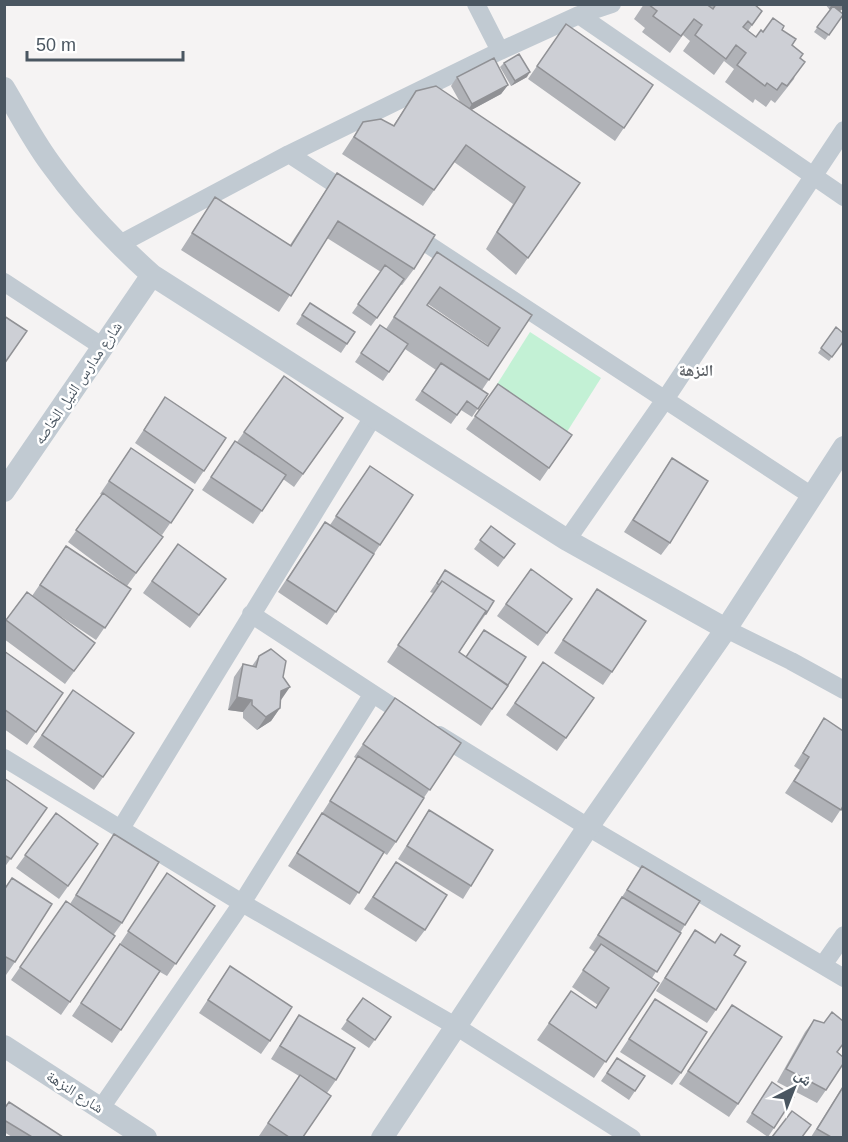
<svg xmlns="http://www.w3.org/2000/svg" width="848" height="1142" font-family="Helvetica,'Noto Naskh Arabic',sans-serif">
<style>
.green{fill:#c3f1d5}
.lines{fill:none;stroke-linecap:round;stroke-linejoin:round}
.minor{stroke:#c1cad2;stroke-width:18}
.tertiary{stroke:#c1cad2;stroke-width:22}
.wall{fill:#b0b2b7;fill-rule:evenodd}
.shaded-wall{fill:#909195}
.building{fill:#cdcfd5;stroke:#909195;stroke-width:1.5;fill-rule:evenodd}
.labels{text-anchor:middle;stroke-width:5;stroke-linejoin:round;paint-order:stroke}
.street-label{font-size:15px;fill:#4a5661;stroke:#fff}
.neighbourhood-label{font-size:16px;font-weight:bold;fill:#5f6368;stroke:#fff}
</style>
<rect width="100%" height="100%" fill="#f5f3f3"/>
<path class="green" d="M530 332 601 378 565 435 494 389Z"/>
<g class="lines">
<path class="minor" d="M476 4 500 51
M579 15 844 197
M289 154 350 194
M409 232 812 496
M118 245 289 154 500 51 579 15 612 4
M4 282 103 347
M567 540 664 401 844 130
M251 614 410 718
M726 629 791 661 844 690
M439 735 588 827 844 978
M4 758 242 903 457 1027 632 1138
M120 830 373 417
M823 965 844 935
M101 1108 242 903 372 695"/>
<path class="tertiary" d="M4 88C19 113 33 140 50 163 80 205 114 241 152 275L567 540 726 629
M4 491 152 275
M4 1046 146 1138
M382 1138 588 827 726 629 844 447"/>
</g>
<path class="wall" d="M644 4H706L709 7 711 4H754L762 11 748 31 756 37 763 32 782 30 800 58 794 79 775 103 771 100 766 107 755 99 753 103 725 82 734 69 724 61 714 75 683 51 690 41 683 35 670 53 642 32 645 28 634 19Z
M825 4H843L840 11 843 15 825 40 814 32 830 10 829 9Z
M566 24 653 85 615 141 528 79Z
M504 63 527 77 511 86 500 67Z
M457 77 508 85 501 94 471 110 580 183 516 275 486 249 513 204 454 162 423 206 342 154 363 122 393 126 416 91 460 102 451 86Z
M337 173 414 269 402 285H401L371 326 352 313 381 272 327 238 279 312 181 250 215 197 290 245Z
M437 252 532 315 482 390 488 394 472 417 461 410 451 424 415 400 436 370 405 349 383 381 355 362 380 325 386 329ZM428 304 488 345 487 346 427 305Z
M310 303 355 332 341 353 296 324Z
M836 327 843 342 829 361 818 353Z
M284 376 343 418 294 487 283 479 253 524 202 490 235 441 237 442Z
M498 384 572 435 540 481 466 429Z
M165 397 226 438 195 484 135 443Z
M131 448 193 490 162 535 146 525 163 537 127 586 68 542 102 495 100 494Z
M672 458 670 543 661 555 624 532Z
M370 466 413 495 327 625 278 592 316 535 330 525Z
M491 526 515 544 498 567 474 549Z
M178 544 226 579 190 628 143 593Z
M66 546 131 589 96 640 54 612 95 643 65 684 4 639V622L27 592 32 596Z
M531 569 572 599 538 646 497 616Z
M445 570 486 614 459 652 508 686 481 726 387 662 433 593 430 592Z
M597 589 612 672 603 685 554 653Z
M4 651 63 693 27 745 4 729Z
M259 656 283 677 280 708 271 721 257 730 243 718V712L228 710 234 677 243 664 252 666Z
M543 662 594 698 557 751 506 715Z
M73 690 134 733 94 790 33 747Z
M395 698 461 743 421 802 396 842 387 855 384 853 350 905 288 866 357 759 354 757Z
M824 718 843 806 832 823 785 793 800 770 794 766Z
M4 778 47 808 4 868Z
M429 810 471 886 463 899 398 859Z
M56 813 98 844 59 899 16 868Z
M114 834 122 923 114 934 115 936 61 1015 11 980 66 901 70 904Z
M396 862 425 930 416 942 364 909Z
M642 866 685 925 652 978 659 983 594 1078 537 1040 571 991 595 1008 598 1005 572 987 595 952 589 948Z
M167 873 215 906 167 976 160 972 112 1043 72 1016Z
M12 878 15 962 6 975 4 974V889Z
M695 930 734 955 716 1010 707 1023 656 991Z
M230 966 270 1041 261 1054 199 1013Z
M363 998 391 1017 369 1048 341 1029Z
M655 999 681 1073 672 1085 620 1052Z
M732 1005 738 1104 729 1117 679 1084Z
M299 1015 336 1080 327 1093 303 1137H261L259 1136 299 1076 271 1059 290 1028Z
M814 1020 838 1052 826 1090 817 1103 777 1082 805 1032Z
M617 1058 645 1076 629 1100 601 1081Z
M843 1086V1137H811Z
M766 1091 774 1128 768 1137 746 1122Z
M4 1109 63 1137H12L4 1132Z"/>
<path class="shaded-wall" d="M832 4H843V9L840 11 829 9Z
M530 72 527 77 511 86 515 81Z
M508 85 501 94 466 113 472 104Z
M290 687 281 700V691Z
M237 697 252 700 243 712 228 710Z
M280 708 271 721 257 730 266 717Z"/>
<path class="building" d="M648 4H706L713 9 716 4H754L762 11 752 25 748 21 743 27 756 37 761 30 763 32 773 18 784 26 782 30 796 39 792 45 803 54 800 58 805 62 787 86 782 83 777 90 767 83 765 86 737 65 746 53 736 45 726 59 695 35 702 25 694 19 681 36 653 16 657 11Z
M833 6 843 14V15L829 35 817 27Z
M566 24 653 85 624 128 537 66Z
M519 54 530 72 515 81 504 63Z
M494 58 508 85 472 104 457 77Z
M436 86 580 183 528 258 497 232 525 187 466 145 434 190 354 137 363 122 381 119 394 126 416 91Z
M337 173 435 235 414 269 338 221 291 296 192 233 215 197 291 246Z
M437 252 532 315 489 380 394 317ZM440 287 500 328 488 346 427 305Z
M385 265 404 279 377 318 358 304Z
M310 303 355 332 347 344 302 315Z
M4 316 27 331 4 364Z
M380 325 408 344 389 372 361 353Z
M836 327 843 333V342L832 357 821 348Z
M441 363 488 394 478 409 467 401 457 415 422 391Z
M284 376 343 418 303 474 244 432Z
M498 384 572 435 549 468 475 416Z
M165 397 226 438 204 471 144 430Z
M235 441 286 475 262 511 211 477Z
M131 448 193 490 171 523 109 481Z
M672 458 708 481 670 543 633 520Z
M370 466 413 495 380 545 336 516Z
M103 493 163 537 136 573 76 530Z
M325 522 374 554 336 612 287 580Z
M491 526 515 544 504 558 480 540Z
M178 544 226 579 199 615 152 581Z
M66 546 131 589 105 628 40 585Z
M531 569 572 599 547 633 506 604Z
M445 570 494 601 486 614H485L486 611 442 581 439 585 437 583Z
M442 581 486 611 459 652 508 686 492 709 398 645Z
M597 589 646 621 612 672 563 640Z
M27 592 95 643 74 671 6 620Z
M484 630 526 657 508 685 466 657Z
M271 649 286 661 283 677 290 687 281 691 280 708 266 717 252 705V700L237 697 243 664 256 667 259 656Z
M4 651 63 693 36 732 4 709Z
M543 662 594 698 566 738 515 703Z
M73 690 134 733 103 777 42 735Z
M395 698 461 743 430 790 363 744Z
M824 718 843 731V806L841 810 794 781 809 757 803 753Z
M358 756 424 798 396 842 330 801Z
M4 778 47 808 11 859 4 855Z
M429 810 493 850 471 886 407 846Z
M56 813 98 844 68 886 25 855Z
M322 813 384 852 359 893 297 853Z
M114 834 159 862 122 923 76 895Z
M396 862 447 895 425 930 373 897Z
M642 866 700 901 685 925 627 890Z
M167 873 215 906 176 964 128 931Z
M12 878 52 904 15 962 4 956V890Z
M622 897 681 933 657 972 598 935Z
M66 901 115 936 70 1002 20 967Z
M695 930 715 943 721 934 740 946 734 955 746 962 716 1010 665 978Z
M120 944 160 971 121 1030 81 1003Z
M601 944 659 983 606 1062 549 1023 571 991 596 1008 609 988 583 970Z
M230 966 292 1007 270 1041 208 1000Z
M363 998 391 1017 375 1040 347 1020Z
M655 999 707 1032 681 1073 629 1039Z
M732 1005 782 1037 738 1104 688 1071Z
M832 1012 843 1021V1044L837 1052 843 1057V1064L826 1090 786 1069 814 1020 824 1023Z
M299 1015 355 1048 336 1080 280 1046Z
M617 1058 645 1076 635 1091 607 1073Z
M300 1075 331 1096 303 1137H289L268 1123Z
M772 1082 794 1097 774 1128 752 1113Z
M843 1087V1137H831L817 1129Z
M9 1102 63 1137H32L4 1120V1109Z
M792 1111 811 1125 802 1137H772Z"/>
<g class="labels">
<g class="street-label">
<text transform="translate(78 383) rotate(-56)" y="5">شارع مدارس النيل الخاصه</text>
<text transform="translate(75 1092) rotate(33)" y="5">شارع النزهة</text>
</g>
<g class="neighbourhood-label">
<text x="696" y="376">النزهة</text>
</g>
</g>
<rect width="848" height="1142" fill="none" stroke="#4a5661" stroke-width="12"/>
<g transform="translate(794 1088) rotate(42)" stroke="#ffffff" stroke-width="4.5" paint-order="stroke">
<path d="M0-4.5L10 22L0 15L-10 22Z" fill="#4a5661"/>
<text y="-9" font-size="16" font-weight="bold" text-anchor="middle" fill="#4a5661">ش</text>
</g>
<path d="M27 51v9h156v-9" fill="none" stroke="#4a5661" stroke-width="3"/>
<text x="36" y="51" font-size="18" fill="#4a5661" stroke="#ffffff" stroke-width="4.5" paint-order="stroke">50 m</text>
</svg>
